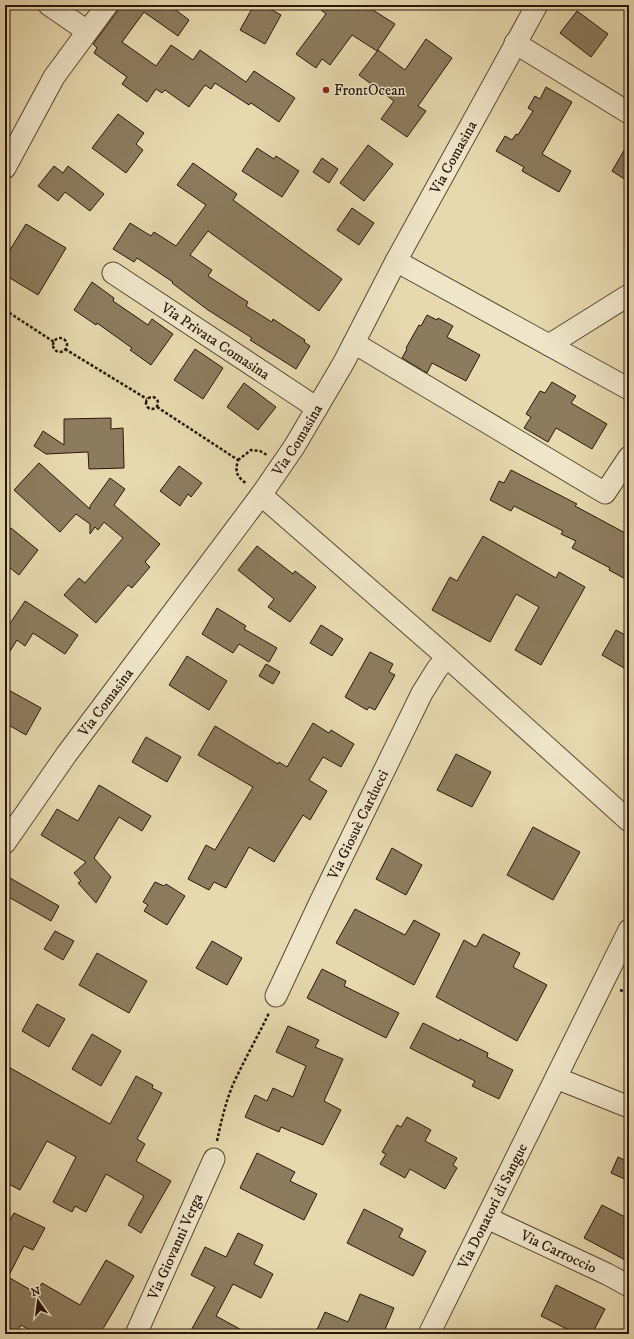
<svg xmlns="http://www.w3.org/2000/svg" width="634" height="1339" font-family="'IM FELL DW Pica',serif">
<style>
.building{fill:#8c7c5f;stroke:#2a170a}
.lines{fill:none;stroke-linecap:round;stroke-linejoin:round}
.minor-casing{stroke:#594833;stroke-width:23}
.path{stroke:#2a170a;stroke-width:2.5;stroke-dasharray:3 2;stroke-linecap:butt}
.minor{stroke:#efe6ca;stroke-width:21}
.poi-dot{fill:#8f2418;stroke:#efe6ca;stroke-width:1.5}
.labels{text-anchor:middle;stroke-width:3;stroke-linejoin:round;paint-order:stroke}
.poi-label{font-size:15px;fill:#2a170a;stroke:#efe6ca;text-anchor:start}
.street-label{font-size:15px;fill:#2a170a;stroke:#efe6ca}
</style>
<rect width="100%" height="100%" fill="#e6d9ae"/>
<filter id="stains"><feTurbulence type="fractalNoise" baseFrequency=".005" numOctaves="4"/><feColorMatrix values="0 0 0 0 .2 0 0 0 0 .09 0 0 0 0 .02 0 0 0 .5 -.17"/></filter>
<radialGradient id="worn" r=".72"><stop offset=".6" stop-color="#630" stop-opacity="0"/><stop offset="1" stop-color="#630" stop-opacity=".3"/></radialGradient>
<path class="building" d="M122 5H169L189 20 178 36 144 12 122 42 156 66 171 45 193 60 200 50 246 82 254 71 295 98 279 122 251 103 249 105 215 83 211 89 205 85 189 107 165 90 162 93 156 89 147 102 122 84 127 77 94 53 97 48 93 44Z
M254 5H263L281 15 265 44 240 30Z
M315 5H365L395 24 377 51 352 35 330 65 322 59 316 68 296 54 326 14Z
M577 11 608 34 591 57 560 33Z
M426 39 452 58 418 106 426 111 407 137 381 119 394 101 359 75 378 50 405 70Z
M546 87 572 102 542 154 571 171 559 192 522 171 524 167 496 151 505 136 512 140 516 134 518 135 533 111 528 108 535 96 540 99Z
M118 114 144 133 136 144 143 150 126 173 92 148Z
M629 142V182L612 171Z
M368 145 393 164 364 201 340 183Z
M257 148 274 159 276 156 299 171 282 197 242 171Z
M322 158 338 169 329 183 313 172Z
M193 163 237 194 233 200 342 279 319 311 208 231 190 255 212 270 208 276 248 302 246 306 272 322 273 319 305 340 304 342 310 346 296 369 250 340 252 338 208 310 172 283 173 282 137 258 134 262 113 249 130 223 151 236 154 232 176 246 206 205 177 185Z
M54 166 63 173 68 166 104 194 90 211 65 192 58 201 38 186Z
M352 208 374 223 359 245 337 230Z
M26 224 66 248 38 295 5 275V258Z
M92 282 114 298 113 301 148 325 152 319 173 334 151 365 130 350 132 348 97 323 96 325 74 310Z
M427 315 437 320 438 318 453 326 447 337 480 355 466 381 432 363 427 373 402 358 407 349 406 348 419 325 421 326Z
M195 349 223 368 203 399 174 380Z
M552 382 576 396 571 403 607 424 592 449 556 428 548 442 524 428 531 417 526 414 540 391 545 393Z
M244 383 276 407 258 430 227 407Z
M111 418V429L123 428 124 468 89 469 88 452 46 454 34 446 43 431 64 445V419Z
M39 463 90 509V506L110 478 125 489 114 505 160 544 145 562 150 567 132 588 128 585 96 623 64 595 79 578 85 583 123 538 104 522 98 530 95 527 90 534V524L76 514 60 532 14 490Z
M179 466 202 483 191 497 188 494 180 506 160 491Z
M511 470 577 504 575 506 629 535V581L609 570 610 568 572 548 576 541 561 534 563 531 514 506 511 511 490 500 499 481 504 483Z
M11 528 38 550 19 575 5 564V535Z
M483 536 556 578 559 572 585 587 541 665 515 650 539 607 516 594 490 642 432 610 450 577 457 581Z
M257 546 293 574 295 571 316 587 290 622 268 607 274 599 238 570Z
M25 601 78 635 65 654 33 633 25 646 17 640 5 659V631Z
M217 608 246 626 244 629 277 648 269 662 239 644 233 653 202 634Z
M321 625 343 639 332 656 310 643Z
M616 630 629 637V671L602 655Z
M370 652 393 664 389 672 395 675 375 710 369 707 367 710 345 697Z
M187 656 227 681 209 710 169 685Z
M266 664 280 672 273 684 259 676Z
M5 688 41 708 26 735 5 723Z
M313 723 329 733 331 730 354 744 341 767 323 757 309 780 327 791 310 820 303 815 274 862 249 847 226 888 214 882 209 890 188 879 206 845 215 850 253 787 198 755 215 726 278 764 279 762 287 767Z
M146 737 181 757 167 782 132 762Z
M456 754 491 772 472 807 437 790Z
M99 785 151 816 142 831 119 817 94 858 111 877 96 903 78 883 81 881 74 873 86 862 41 835 57 809 78 821Z
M533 827 580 852 553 900 507 875Z
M392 848 422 865 406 895 376 879Z
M10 878 59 906 51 921 5 895V887Z
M155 882 164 886 166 884 185 896 167 925 144 911 148 905 143 902Z
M355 909 405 935 414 920 440 934 414 985 336 943Z
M55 931 74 941 63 960 44 949Z
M483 934 520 953 513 967 547 985 517 1041 436 997 464 940 476 947Z
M212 941 242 958 227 985 196 968Z
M97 953 147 981 129 1013 79 985Z
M322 969 346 981 344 986 399 1013 386 1038 307 998Z
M37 1004 65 1019 49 1047 22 1031Z
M423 1023 459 1041 460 1039 488 1053 487 1057 513 1070 499 1099 472 1086 475 1081 410 1048Z
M288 1026 319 1040 315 1047 343 1059 324 1101 341 1110 323 1145 281 1127 279 1132 245 1117 255 1095 267 1101 273 1088 293 1097 306 1066 276 1052Z
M92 1034 121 1051 101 1086 72 1069Z
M5 1065 110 1124 136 1076 153 1085 152 1088 162 1093 137 1139 145 1144 136 1161 171 1181 141 1233 128 1225 144 1196 106 1174 86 1212 75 1206 72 1212 53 1202 76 1157 47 1141 20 1190 5 1182Z
M407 1117 431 1130 425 1141 457 1158 453 1165 457 1168 445 1189 410 1169 405 1178 380 1164 386 1154 382 1152 397 1125 401 1127Z
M257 1153 295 1172 290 1181 317 1194 304 1220 240 1188Z
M618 1157 629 1162V1181L611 1173Z
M602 1205 629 1219V1262L584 1238Z
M364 1209 403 1229 399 1237 426 1251 413 1276 347 1243Z
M14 1213 45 1228 33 1250 24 1246 8 1277 36 1293 42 1283 80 1305 106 1260 134 1276 100 1334H37L21 1325 17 1332 5 1326V1220L9 1222Z
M238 1233 263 1245 254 1264 273 1274 261 1298 233 1284 216 1316 249 1334H189L215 1287 191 1275 205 1247 226 1257Z
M556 1285 605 1309 592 1334H577L541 1316Z
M360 1294 394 1308 383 1334H315L325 1312 348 1322Z"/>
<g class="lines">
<g class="minor-casing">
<g id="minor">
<path d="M49 5 87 31"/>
<path d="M515 43 629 113"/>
<path d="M5 168 54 77 107 5"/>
<path d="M396 261 629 389"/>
<path id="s1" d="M113 273 317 408"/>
<path d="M354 343 605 493 629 457"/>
<path d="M549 345 629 295"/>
<path d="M261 495 447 657 629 821"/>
<path id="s2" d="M5 843 66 755 261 495 294 447 344 362 396 261 537 5"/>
<path id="s3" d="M276 996 322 898 422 693 437 669 447 657"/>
<path d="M556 1078 629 1107"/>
<path id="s4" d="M487 1218 607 1274 629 1286"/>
<path id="s5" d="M136 1334 214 1159"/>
<path id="s6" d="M429 1334 629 930"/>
</g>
</g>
<path class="path" d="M5 310 54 342
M53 345a7 7 0 1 1 14 0a7 7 0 1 1-14 0Z
M65 349 147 399
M146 403a6 6 0 1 1 12 0a6 6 0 1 1-12 0Z
M157 407 238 460C235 472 236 476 247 484
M238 460 251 450 260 451 267 455
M620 990 629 993
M217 1141C222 1118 227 1095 238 1074 248 1053 259 1034 269 1013"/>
<use href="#minor" class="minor"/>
</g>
<circle class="poi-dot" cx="326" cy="90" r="4"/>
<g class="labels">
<g class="poi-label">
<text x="334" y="95">FrontOcean</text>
</g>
<g class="street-label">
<text dy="5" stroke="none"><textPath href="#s2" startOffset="821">Via Comasina</textPath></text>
<text dy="5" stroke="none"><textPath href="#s1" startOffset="123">Via Privata Comasina</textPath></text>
<text dy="5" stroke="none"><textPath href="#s2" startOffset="498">Via Comasina</textPath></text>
<text dy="5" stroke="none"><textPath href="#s2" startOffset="173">Via Comasina</textPath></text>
<text dy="5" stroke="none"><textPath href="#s3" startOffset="190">Via Giosuè Carducci</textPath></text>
<text dy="5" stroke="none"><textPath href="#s6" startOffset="143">Via Donatori di Sangue</textPath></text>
<text dy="5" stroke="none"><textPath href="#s5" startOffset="96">Via Giovanni Verga</textPath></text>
<text dy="5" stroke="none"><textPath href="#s4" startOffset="79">Via Carroccio</textPath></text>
</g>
</g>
<rect width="634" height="1339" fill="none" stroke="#e6d9ae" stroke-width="20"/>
<rect x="6" y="6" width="622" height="1327" fill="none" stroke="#2a170a" stroke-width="2"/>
<rect x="10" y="10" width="614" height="1319" fill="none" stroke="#2a170a"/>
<g transform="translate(38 1301) rotate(346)" stroke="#efe6ca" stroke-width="3" paint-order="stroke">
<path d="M0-3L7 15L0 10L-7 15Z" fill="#2a170a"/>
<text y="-6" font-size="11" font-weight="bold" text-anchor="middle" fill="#2a170a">N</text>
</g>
<rect width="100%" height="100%" filter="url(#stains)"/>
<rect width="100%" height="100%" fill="url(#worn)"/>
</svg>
